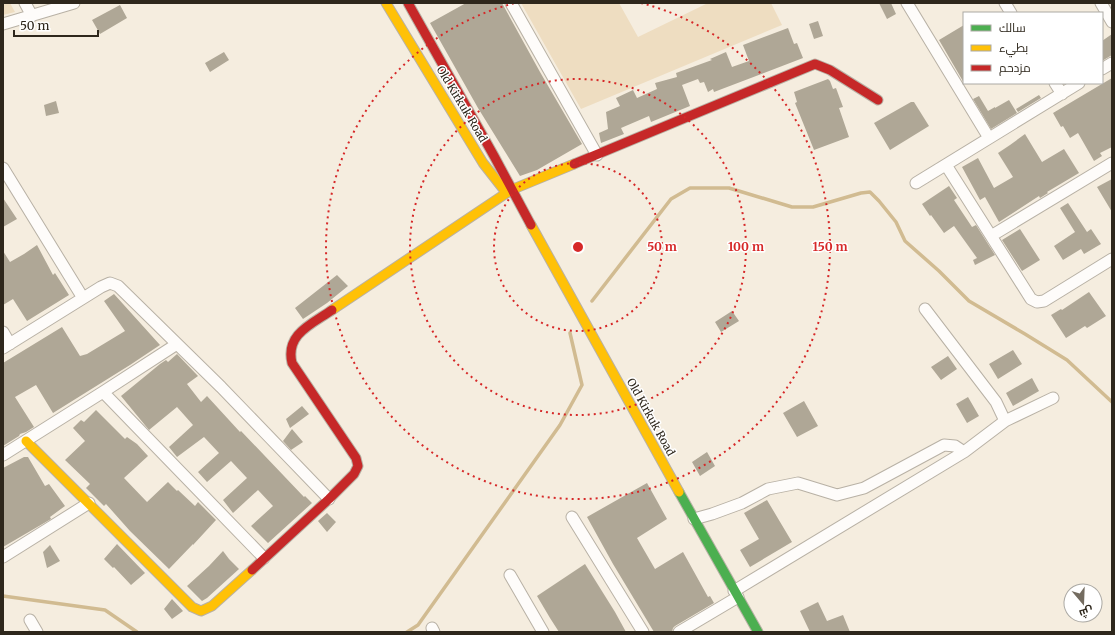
<svg xmlns="http://www.w3.org/2000/svg" width="1115" height="635" font-family="Merriweather,Cairo,serif">
<style>
.green{fill:#eeddc1}
.lines{fill:none;stroke-linecap:round;stroke-linejoin:round}
.stream{stroke:#d1bb91;stroke-width:3.5}
.building{fill:#afa796}
.street-casing{stroke:#b8b1a5;stroke-width:13}
.fast-casing{stroke:#b8b1a5;stroke-width:11}
.slow-casing{stroke:#b8b1a5;stroke-width:11}
.jam-casing{stroke:#b8b1a5;stroke-width:11}
.street{stroke:#fefcfa;stroke-width:11}
.fast{stroke:#4caf50;stroke-width:9}
.slow{stroke:#ffc107;stroke-width:9}
.jam{stroke:#c62828;stroke-width:9}
.ring{fill:none;stroke:#d62828;stroke-width:2;stroke-dasharray:2 4}
.labels{text-anchor:middle;stroke-width:3;stroke-linejoin:round;paint-order:stroke}
.street-label{font-size:11px;fill:#2e271c;stroke:#fff}
.centre{fill:#d62828;stroke:#fff;stroke-width:2}
.ring-label{font-size:12px;text-anchor:middle;font-weight:bold;fill:#d62828;stroke:#fff;stroke-width:3;stroke-linejoin:round;paint-order:stroke}
</style>
<rect width="100%" height="100%" fill="#f5eddf"/>
<path class="green" d="M3 3H10L15 12 3 15Z
M521 3H619L638 37 708 3H771L782 25 581 109Z"/>
<g class="lines">
<path class="stream" d="M592 301 671 199 690 188H729L792 207H813L861 193 870 192 879 201 896 222 905 241 939 271 969 301 1025 334 1067 360 1112 402
M3 596 105 610 137 632
M407 632 418 625 560 425 582 385 570 333"/>
</g>
<path class="building" d="M466 3H502L540 72 582 144 537 170 520 176 478 108 430 23Z
M879 3H891L896 14 887 19Z
M120 5 127 18 100 34 92 20Z
M818 21 823 36 814 39 809 24Z
M964 25V83L939 40Z
M788 28 794 44 797 43 803 58 714 92 713 89 708 92 704 82 700 83 698 79 682 85 690 106 651 122 649 116 621 128 624 134 601 143 599 133 608 129 606 112 620 106 616 98 633 90 637 98 657 89 655 83 677 77 676 73 712 60 710 59 726 52 732 67 749 61 743 45Z
M1112 34V55L1102 61V41Z
M224 52 229 60 210 72 205 63Z
M1112 78V147L1100 153 1102 156 1094 161 1078 133 1070 138 1063 126 1061 127 1053 113Z
M828 79 830 81 833 89 836 88 843 107 839 108 849 137 814 150 795 103 797 102 794 92Z
M1039 95 1041 98 1018 112 1016 109Z
M979 96 988 111 995 107V108L1009 100 1017 113 991 129 973 99Z
M56 101 59 113 46 116 44 105Z
M911 102H914L929 126 890 150 874 123Z
M1025 134 1042 162 1064 149 1079 173 1047 192 1048 193 1040 198 1039 196 999 222 985 197 980 200 962 167 978 158 994 188 1013 177 998 153 1010 145Z
M1112 179V212L1097 187Z
M949 186 957 198 954 200 972 227 976 225 995 255 975 265 973 260 977 258 954 226 944 233 931 215 930 216 922 204Z
M3 198 17 219 3 227Z
M1068 203 1087 232 1091 229 1101 244 1084 254 1081 249 1063 260 1054 246 1075 232 1060 208Z
M1020 229 1040 260 1022 271 1002 240Z
M37 245 53 275 55 273 69 295 27 321 13 299 3 305V251L10 262 24 254Z
M337 275 348 286 327 303 303 319 295 308Z
M1089 292 1106 316 1087 328 1085 326 1066 338 1051 315 1061 309 1062 310Z
M114 294 160 345 130 365 53 413 36 385 15 397 34 427 26 432 20 434 19 436 3 446V363L62 327 80 356 87 354 125 331 104 301Z
M732 311 739 321 721 332 715 322Z
M1013 350 1022 364 998 379 989 364Z
M177 354 198 376 187 384 201 402 207 396 240 432 241 431 304 497 305 496 312 503 268 543 251 526 273 506 258 490 233 513 223 500 247 478 231 461 207 482 198 472 219 453 204 437 177 457 169 447 193 425 177 407 149 430 121 396 160 364 166 360 168 362Z
M948 356 957 369 941 380 931 367Z
M1032 378 1039 391 1013 406 1006 393Z
M968 397 979 416 967 423 956 404Z
M804 401 818 426 797 437 783 413Z
M302 406 309 414 290 428 286 419Z
M96 410 125 439 127 437 137 444 148 456 124 478 147 502 168 482 177 491 178 490 195 506 198 502 216 520 193 545V544L169 569 130 531 106 504 104 506 86 488 90 484 65 460 85 441 73 428 81 420 84 422Z
M292 429 303 442 291 450 283 441Z
M707 452 715 466 700 476 692 462Z
M24 457H28L45 486 49 484 65 506 50 517 51 519 3 547V468Z
M647 483 667 519 637 538 655 569 683 552 708 597 710 596 714 603 675 626 673 628 672 632H654L613 564 587 517Z
M767 500 792 542 750 567 740 550 759 539 744 513Z
M327 513 336 522 327 532 318 521Z
M117 544 145 573 131 585 114 567 113 568 104 559Z
M50 545 60 561 47 568 43 552Z
M223 551 229 559 239 569 207 598 202 601 187 586 209 566Z
M585 564 615 612 626 632H559L550 618 537 596Z
M172 599 183 611 172 619 164 609Z
M818 602 827 621 843 615 850 632H810L800 611Z"/>
<g class="lines">
<g class="street-casing">
<path id="street" d="M25 3 32 16
M511 3 597 155
M907 3 989 138
M1005 3 1011 13
M1101 3 1112 22
M3 24 74 3
M1102 69 1112 63
M1055 83 1062 94
M946 165 1031 299 1037 302 1044 301 1112 259
M3 168 83 298
M916 183 1079 83
M991 236 1112 163
M3 332 10 344
M3 348 101 287 110 283 118 286 221 387 329 499
M103 392 264 558
M1005 421 1053 398
M3 455 103 392 177 344
M572 517 643 632
M694 519 712 514 742 503 768 489 798 483 837 495 864 488 944 445 955 446 964 452
M3 557 89 503
M510 575 543 632
M734 591 964 452 1005 421 996 402 925 309
M30 620 37 632
M432 628 434 632
M679 632 738 597"/>
</g>
<g class="fast-casing">
<path id="fast" d="M679 492 758 632"/>
</g>
<g class="slow-casing">
<path id="slow" d="M386 3 483 163 505 191
M531 225 679 492
M332 310 511 190 574 164
M26 441 192 607 201 611 212 606 252 570"/>
</g>
<g class="jam-casing">
<path id="jam" d="M408 3 494 156 531 225
M574 164 815 64 830 70 878 100
M252 570 329 499 354 474 358 466 356 458 292 363C285 334 312 324 332 310"/>
</g>
<use href="#street" class="street"/>
<use href="#fast" class="fast"/>
<use href="#slow" class="slow"/>
<use href="#jam" class="jam"/>
</g>
<g class="ring">
<circle cx="578" cy="247" r="84"/>
<circle cx="578" cy="247" r="168"/>
<path d="M641 3A252 252 0 1 1 515 3"/>
</g>
<g class="labels">
<g class="street-label">
<text transform="translate(462 104) rotate(59)" y="4">Old Kirkuk Road</text>
<text transform="translate(651 417) rotate(61)" y="4">Old Kirkuk Road</text>
</g>
</g>
<circle cx="578" cy="247" r="6" class="centre"/>
<g class="ring-label">
<text x="662" y="251">50 m</text>
<text x="746" y="251">100 m</text>
<text x="830" y="251">150 m</text>
</g>
<rect width="1115" height="635" fill="none" stroke="#2e271c" stroke-width="8"/>
<rect x="963" y="12" width="140" height="72" fill="#ffffff" stroke="#aba9a4"/>
<rect x="971" y="25" width="20" height="6" fill="#4caf50" stroke="#aba9a4"/>
<text x="999" y="32" font-size="12" fill="#2e271c">سالك</text>
<rect x="971" y="45" width="20" height="6" fill="#ffc107" stroke="#aba9a4"/>
<text x="999" y="52" font-size="12" fill="#2e271c">بطيء</text>
<rect x="971" y="65" width="20" height="6" fill="#c62828" stroke="#aba9a4"/>
<text x="999" y="72" font-size="12" fill="#2e271c">مزدحم</text>
<g transform="translate(1083 603) rotate(161)"><circle r="19" fill="#ffffff" stroke="#aba9a4"/>
<path d="M0-3L7 15L0 10L-7 15Z" fill="#746c60"/>
<text y="-6" font-size="11" font-weight="bold" text-anchor="middle" fill="#2e271c">ش</text>
</g>
<path d="M14 30v6h84v-6" fill="none" stroke="#2e271c" stroke-width="2"/>
<text x="20" y="30" font-size="12" fill="#2e271c" stroke="#ffffff" stroke-width="3" paint-order="stroke">50 m</text>
</svg>
